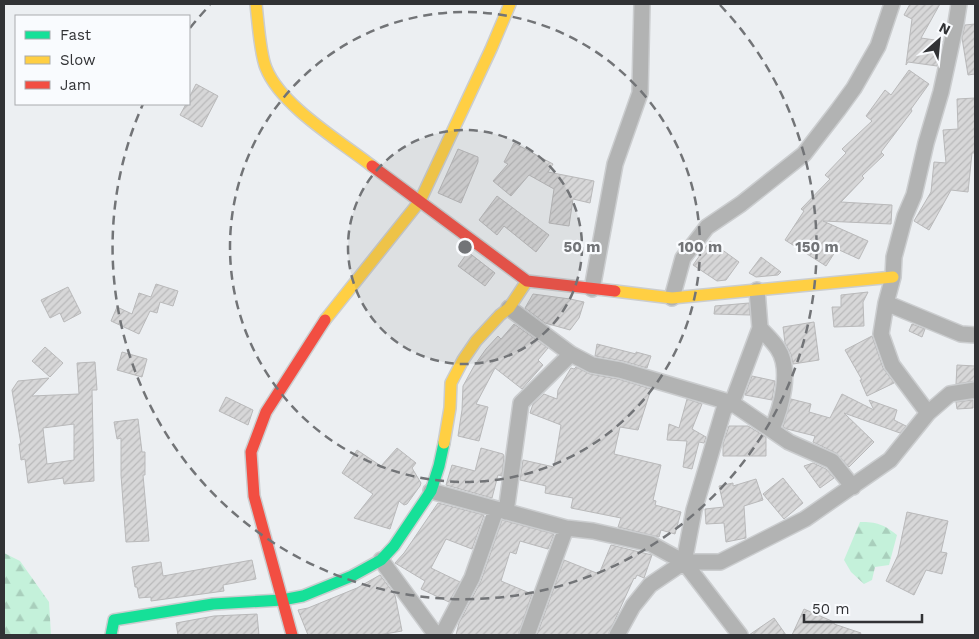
<svg xmlns="http://www.w3.org/2000/svg" width="979" height="639" font-family="'Work Sans',sans-serif">
<style>
.forest{fill:url(#forest-firs)}
.building{fill:url(#building-hatch);stroke:#b9b9ba;fill-rule:evenodd}
.lines{fill:none;stroke-linecap:round;stroke-linejoin:round}
.street-casing{stroke:#cbcdcf;stroke-width:18}
.fast-casing{stroke:#cbcdcf;stroke-width:14}
.slow-casing{stroke:#cbcdcf;stroke-width:14}
.jam-casing{stroke:#cbcdcf;stroke-width:14}
.street{stroke:#b2b3b3;stroke-width:15}
.fast{stroke:#16e098;stroke-width:11}
.slow{stroke:#ffcf43;stroke-width:11}
.jam{stroke:#f24e42;stroke-width:11}
.ring{fill:none;stroke:#727477;stroke-width:2.5;stroke-dasharray:9 6}
.centre{fill:#727477;stroke:#f9fbfe;stroke-width:2.5}
.ring-label{font-size:15px;text-anchor:middle;font-weight:bold;fill:#727477;stroke:#f9fbfe;stroke-width:4.5;stroke-linejoin:round;paint-order:stroke}
</style>
<defs>
<pattern id="forest-firs" width="22" height="20" patternUnits="userSpaceOnUse" patternTransform="scale(1.25)"><rect width="22" height="20" fill="#c4f1da"/><path d="M5 1l3.5 6h-7zM16 11l3.5 6h-7z" fill="#a9cfbc"/></pattern>
<pattern id="building-hatch" width="6" height="6" patternUnits="userSpaceOnUse" patternTransform="scale(1.25)"><rect width="6" height="6" fill="#d7d7d8"/><path d="M-1 1l2-2M0 6l6-6M5 7l2-2" fill="none" stroke="#b9b9ba"/></pattern>
</defs>
<rect width="100%" height="100%" fill="#eceff2"/>
<path class="forest" d="M860 522C877 522 883 524 897 535L889 565 875 567 872 580 864 584 851 572 844 560Z
M4 553 20 561 49 602 51 635H4Z"/>
<path class="building" d="M910 4H940L921 38 942 41 937 66 908 62 906 65 912 19 904 15Z
M975 24V74L968 75 962 38 965 25Z
M909 70 929 84 911 109 912 111 881 152 884 155 862 176 864 178 841 202 892 205 891 224 823 221 868 241 859 259 837 249 826 266 785 240 804 211 801 209 830 179 825 175 846 153 842 149 872 121 866 116 885 90 891 95Z
M196 84 218 96 202 127 180 115 186 104H189V98Z
M975 98V153H972L968 192 951 190 929 230 914 221 931 192 934 162 946 163 943 130 958 129 957 99Z
M514 143 553 164 548 172 594 181 590 203 573 199 569 226 549 223 554 189 529 175 511 196 493 181 508 164 504 162Z
M458 149 478 157V162L461 203 438 193Z
M497 196 549 235 536 252 504 226 497 235 479 220Z
M710 241 739 262 726 280 717 281 693 265Z
M468 252 495 273 485 286 458 266Z
M761 257 781 272 778 275 756 277 749 273Z
M156 284 178 291 173 306 160 302 157 313 150 311 139 334 111 321 117 307 132 314 139 293 151 297Z
M68 287 81 313 64 322 60 313 50 318 41 300Z
M868 292 863 302 864 326 834 327 832 307H841V295Z
M533 294 570 299 584 302 579 318 570 330 545 323 525 308Z
M749 303 750 315 714 314 715 306Z
M814 322 819 360 793 364 791 354 785 343 783 327Z
M514 324 548 348 538 360 543 365 522 389 495 368 476 404 488 407 479 441 458 436 462 410 463 386 474 366 486 349 498 336 501 339Z
M912 324 925 329 922 337 909 331Z
M872 336 883 368 894 383 867 396 860 380H862L845 350Z
M597 344 636 354V352L651 356 647 368 623 361 595 356Z
M45 347 63 363 50 377 32 361Z
M122 352 147 359 142 377 117 370Z
M95 362 97 390H92L94 481 64 484 63 478 28 483 25 459 21 460 19 444H21L12 390 18 381 49 378 32 396 79 394 77 363ZM74 424V460L47 464 43 428Z
M957 365 975 366V381L956 384Z
M576 367 590 374 618 379 651 389 638 430 620 427 614 454 661 465 653 500 656 501 655 505 681 512 675 534 661 530 659 537 618 527 621 518 571 508 573 498 545 493 546 486 520 480 523 460 554 467 561 425 530 413 533 404 544 394 557 399 558 390 571 368 574 369Z
M752 376 775 381 772 400 745 395Z
M842 394 874 410 869 400 897 410 894 420 906 426 900 433 844 413 874 442 849 467 836 453 813 442 815 436 787 429 783 427 791 399 811 404 809 412 830 418Z
M226 397 253 410 248 425 219 411Z
M687 399 702 404 692 429 706 437 704 443 699 442 692 469 683 467 687 441 667 440 669 424 679 428Z
M973 400V408L957 409 956 402Z
M138 419 142 452H145V475H143L149 541 126 542 121 475V438L117 439 114 422Z
M729 426H748L766 437V456H723V444Z
M397 448 416 463 412 468 421 483 420 486 407 504 404 505 399 501 390 529 354 518 373 494 342 473 357 450 381 466Z
M481 448 503 454 504 456 502 476 498 475 492 498 446 485 452 465 475 471Z
M813 463 826 469 834 478 820 488 804 466Z
M783 478 803 503 784 519 763 494Z
M756 479 763 500 744 506 746 538 726 542 724 523 706 524 705 509 724 507 719 486 733 483V486Z
M438 503 484 515 472 549 446 539 431 568 460 582 449 602 421 589 425 581 395 563 404 553Z
M907 512 948 521 941 552 947 553 942 574 926 570 914 595 886 581 898 555Z
M502 520 554 534 548 549 520 541 516 554 510 552 501 581 532 594 518 635H456L459 623 481 581Z
M611 545 652 555 644 578 637 575 635 579 634 578 608 635H537L564 560 599 574Z
M252 560 256 579 223 585 224 591 151 601V597L139 598 137 587H135L132 567 161 562 163 576Z
M380 575 395 595 402 631 379 635H308L298 610 308 608 357 588Z
M804 609 834 622V624L861 633 860 635H792Z
M257 614 259 635H178L176 623 214 616Z
M774 618 786 635H749Z"/>
<g class="lines">
<g class="street-casing">
<path id="street" d="M592 289 615 164 640 93 642 4
M672 298 683 258 707 227 741 204 804 154 838 110 854 88 878 46 892 4
M886 303 961 334 975 335
M509 308 571 354 592 365 620 370 732 403 789 442 832 461 853 487
M760 328C766 335 773 341 778 349 792 370 781 408 772 429
M928 413 892 365 881 334 886 303 893 277 894 257 905 216 914 195 926 143 941 92 956 23 959 4
M431 491 566 528 593 531 651 544 684 562 740 635
M506 512 521 403 571 354
M381 560 436 635
M684 562 694 510 724 409 732 403 760 328 757 290
M442 635 472 578 496 510
M527 635 566 528
M617 635 633 606 650 585 684 562H720L805 519 890 460 928 413 950 394 975 390"/>
</g>
<g class="fast-casing">
<path id="fast" d="M111 635 114 620 213 604 282 600 303 596 352 576 381 560 394 546 431 491 439 466 444 443"/>
</g>
<g class="slow-casing">
<path id="slow" d="M256 4C258 21 260 54 266 68 281 106 340 141 372 166
M615 291 672 298 893 277
M325 320 420 201 491 49 510 4
M444 443 450 408 451 383 463 360 476 341 500 315 509 308 527 281"/>
</g>
<g class="jam-casing">
<path id="jam" d="M372 166 527 281 615 291
M292 635 254 496 251 452 266 412 325 320"/>
</g>
<use href="#street" class="street"/>
<use href="#fast" class="fast"/>
<use href="#slow" class="slow"/>
<use href="#jam" class="jam"/>
</g>
<circle cx="465" cy="247" r="117" fill="#727477" fill-opacity=".12"/>
<g class="ring">
<circle cx="465" cy="247" r="117"/>
<circle cx="465" cy="247" r="235"/>
<path d="M190 28A352 352 0 0 1 210 5M720 5A352 352 0 1 1 143 104"/>
</g>
<circle cx="465" cy="247" r="8" class="centre"/>
<g class="ring-label">
<text x="582" y="252">50 m</text>
<text x="700" y="252">100 m</text>
<text x="817" y="252">150 m</text>
</g>
<rect width="979" height="639" fill="none" stroke="#313235" stroke-width="10"/>
<rect x="15" y="15" width="175" height="90" fill="#f9fbfe" stroke="#a9abae"/>
<rect x="25" y="31" width="25" height="8" fill="#16e098" stroke="#a9abae"/>
<text x="60" y="40" font-size="15" fill="#313235">Fast</text>
<rect x="25" y="56" width="25" height="8" fill="#ffcf43" stroke="#a9abae"/>
<text x="60" y="65" font-size="15" fill="#313235">Slow</text>
<rect x="25" y="81" width="25" height="8" fill="#f24e42" stroke="#a9abae"/>
<text x="60" y="90" font-size="15" fill="#313235">Jam</text>
<g transform="translate(939 40) rotate(27)" stroke="#f9fbfe" stroke-width="4" paint-order="stroke">
<path d="M0-4L9 19L0 12L-9 19Z" fill="#313235"/>
<text y="-8" font-size="14" font-weight="bold" text-anchor="middle" fill="#313235">N</text>
</g>
<path d="M804 614v8h118v-8" fill="none" stroke="#313235" stroke-width="2.5"/>
<text x="812" y="614" font-size="15" fill="#313235" stroke="#f9fbfe" stroke-width="4" paint-order="stroke">50 m</text>
</svg>
